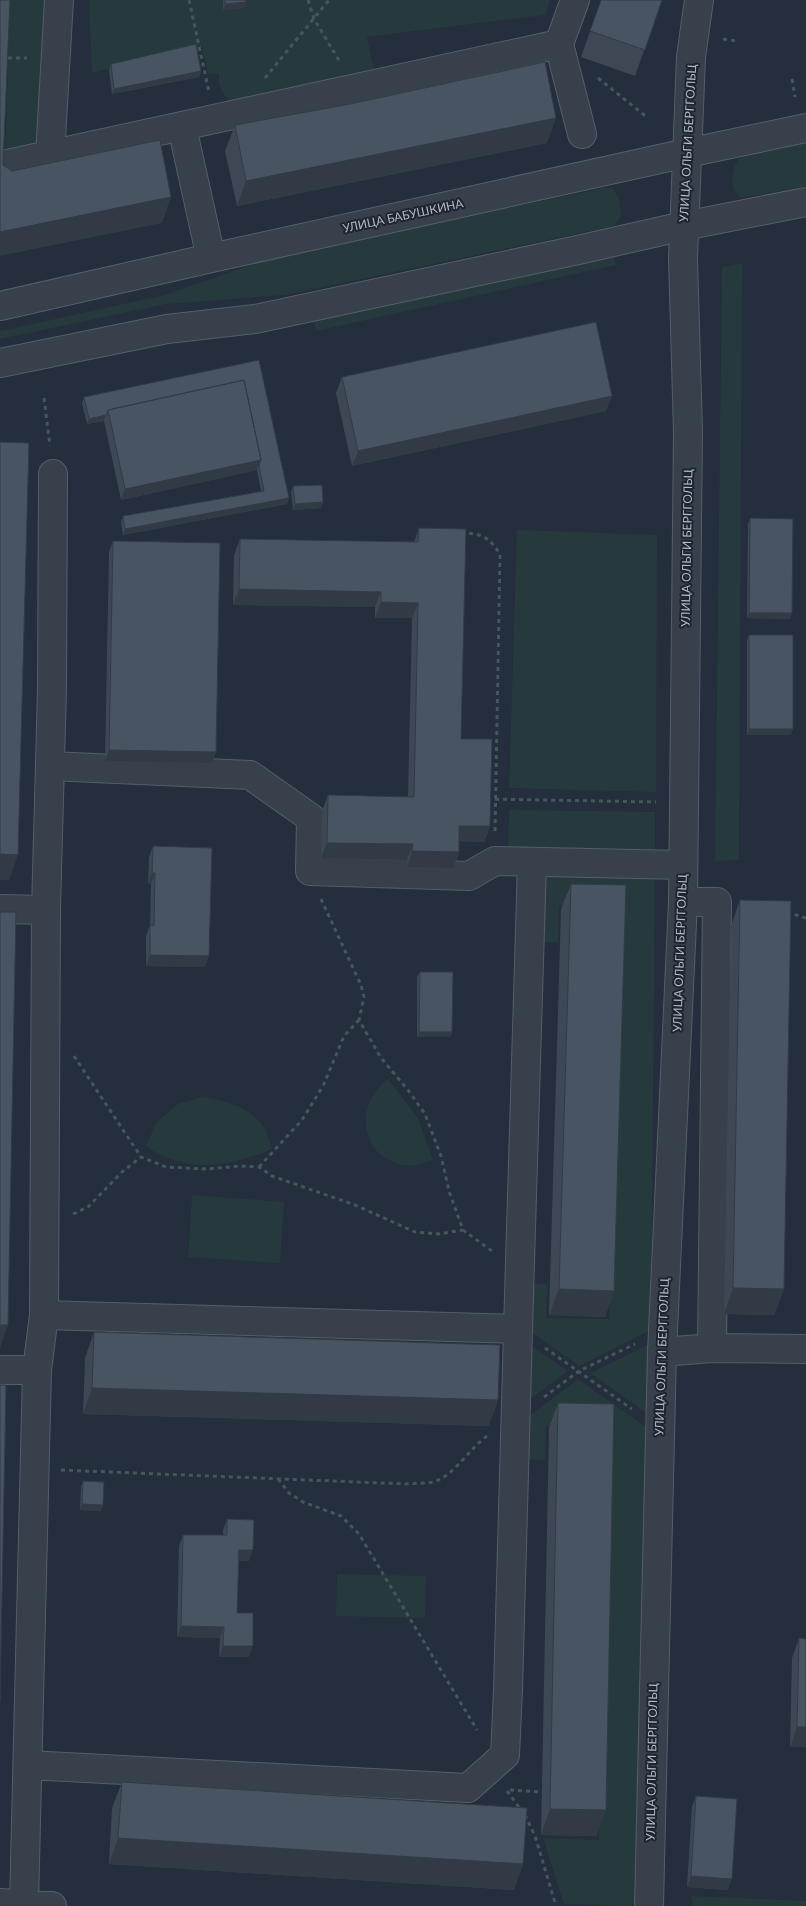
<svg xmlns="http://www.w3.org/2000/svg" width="806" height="1906" font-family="Lato,sans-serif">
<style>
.green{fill:#263a3d}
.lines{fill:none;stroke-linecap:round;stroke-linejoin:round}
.minor-casing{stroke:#565e6a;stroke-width:30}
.path{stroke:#44575a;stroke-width:3;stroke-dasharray:4 4;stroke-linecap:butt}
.minor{stroke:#38404c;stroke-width:28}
.wall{fill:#3e4854}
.shaded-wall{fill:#323b45}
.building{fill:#485462;stroke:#323b45}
.labels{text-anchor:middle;stroke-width:4;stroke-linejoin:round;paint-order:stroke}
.street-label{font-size:12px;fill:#b3bbc7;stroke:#1d2531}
</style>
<rect width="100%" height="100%" fill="#242e3c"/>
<path class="green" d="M10 0H45L39 152 5 160Z
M89 0H550L545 15 367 37 375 76 235 105C223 96 218 89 219 74H208L202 47 92 73Z
M806 143V186L742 198C728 190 730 164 743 156Z
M604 188H612L619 198 621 216 614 226 285 295 166 304 0 339V331L165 295 282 254Z
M614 256 616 265 316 331 314 321Z
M742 263 739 860 715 861 722 267Z
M517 530 657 535 656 792 509 788Z
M509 810 655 812V853L508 855Z
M540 868 655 870 651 1330 579 1366 526 1328 527 1283 547 1284 546 1318 609 1319 621 907 559 906 558 942 538 943Z
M388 1079 418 1118 433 1160C424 1163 414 1167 403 1165 359 1156 354 1104 388 1079Z
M202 1097C225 1101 253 1107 265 1130 268 1135 270 1143 272 1149 231 1167 183 1174 146 1146L156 1123 178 1104Z
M192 1195 284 1202 280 1263 188 1257Z
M525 1342 568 1371 523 1404Z
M650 1344 648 1414 590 1373Z
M578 1379 646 1427 639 1894 634 1903 630 1906 564 1904 543 1838 599 1840 608 1427 546 1426 545 1460 522 1459 523 1421Z
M337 1574 426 1576 425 1618 336 1616Z
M691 1896 806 1901V1906H693Z"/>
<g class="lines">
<g class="minor-casing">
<path id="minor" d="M559 44 582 134
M182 127 211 258
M50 156 59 0
M3 165 559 44 575 0
M0 306 211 258 687 153 806 128
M0 363 167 329 255 319 578 250 684 226 806 202
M50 766 250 775 311 818 310 871 469 876 495 861 683 865
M683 902H717L712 1348
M0 909 46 910
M518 1329 532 862
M662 1352 712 1348 806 1349
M0 1370H37
M28 1765 468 1788 505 1755 508 1690 518 1329 44 1315
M0 1903 52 1906
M24 1904 37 1370 44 1315 46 910 52 688 53 474
M649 1906 662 1352 683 902 688 432 683 259 691 57 699 0"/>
</g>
<path class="path" d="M189 0 209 92
M308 0 314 19 340 62
M723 39 737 41
M0 58H27
M265 78 329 0
M598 78 648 118
M792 79 795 97
M44 398 50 446
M461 533C481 533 490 537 500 555L495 833
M487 799 656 802
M321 899 361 985 364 997 359 1020 381 1058 408 1090 425 1114 441 1156 449 1191 463 1230 492 1251
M787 912 806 918
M74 1056 141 1157 166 1167 206 1169 241 1166 259 1167 272 1176 355 1205 415 1232 439 1234 463 1230
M259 1167 302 1120 323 1086 344 1036 359 1020
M73 1214 88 1207 122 1172 141 1157
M545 1348 632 1409
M544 1397 579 1371 635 1344
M61 1470 406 1484C415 1483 425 1484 433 1482 454 1476 470 1448 487 1436
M278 1479 289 1493 303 1502 341 1516 359 1534 477 1730
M510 1790 542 1792
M507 1791 521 1810
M525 1815 535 1836 556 1906"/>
<use href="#minor" class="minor"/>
</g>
<path class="wall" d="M223 0H246V2L244 8 223 10Z
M601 0H662L635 76 581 57Z
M111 64 201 71 199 77 112 94 109 70Z
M350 104 547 143 237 206 225 151 235 125Z
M259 360 287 504 123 535 121 522 123 516 261 491 257 470 121 500 104 421 87 424 82 403 84 397Z
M342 377 606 411 352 466 336 393Z
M293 486 323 502 321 508 293 510 291 492Z
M750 518 790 619 747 618 748 524Z
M419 528 461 739 490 826 484 842 459 841V852L453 868 407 867V860L321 858 322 811 328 795 408 797 412 618H375V607L233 605 234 555 240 539 414 542Z
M113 541 216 752 212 763 105 761 109 552Z
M749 635 791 735H747V640Z
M153 846 205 967 146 966V936L150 925 151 884H148L149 857Z
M571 884 614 1291 605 1317 549 1315 561 909Z
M740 900 784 1289 774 1315 724 1314 731 926Z
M420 972 452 1032 450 1037H417V977Z
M94 1332 489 1426 83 1414 85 1358Z
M558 1403 597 1836 541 1835 549 1428Z
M83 1481 103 1505 101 1511 80 1510 81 1486Z
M227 1519 249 1561H238L237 1613 249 1657H219L220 1638 177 1637 179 1546 183 1535H223V1530Z
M799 1638 806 1639V1747H790L792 1658Z
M122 1782 523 1864 514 1890 109 1864 112 1808Z
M696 1796 728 1890 687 1887 692 1807Z"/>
<path class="shaded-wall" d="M246 2 244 8 223 10 225 4Z
M201 71 199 77 112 94 114 89Z
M556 118 547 143 237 206 246 181Z
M171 197 162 223 0 256V232Z
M612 396 606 411 352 466 358 451Z
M106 415 104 421 87 424 89 419Z
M261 460 257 470 121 500 125 489Z
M289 498 287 504 123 535 125 529Z
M323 502 321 508 293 510 295 504Z
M239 589 381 592 375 607 233 605Z
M381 602 418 603 412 618H375Z
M749 613H792L790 619 747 618Z
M749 729H793L791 735H747Z
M109 750 216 752 212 763 105 761Z
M459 826H490L484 842 454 841Z
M327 843 413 844 407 860 321 858Z
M412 851 459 852 453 868 407 867Z
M0 854 18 855 9 880H0Z
M152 873H155L151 884H148Z
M150 955 209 956 205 967 146 966Z
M419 1032H452L450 1037H417Z
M733 1288 784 1289 774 1315 724 1314Z
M559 1289 614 1291 605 1317 549 1315Z
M0 1325H8L0 1348Z
M92 1388 498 1400 489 1426 83 1414Z
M82 1504 103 1505 101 1511 80 1510Z
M239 1550H253L249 1561H235Z
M181 1626 224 1627 220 1638 177 1637Z
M223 1646H253L249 1657H219Z
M797 1727H806V1747H790Z
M550 1809 606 1810 597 1836 541 1835Z
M118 1838 523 1864 514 1890 109 1864Z
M691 1876 732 1879 728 1890 687 1887Z"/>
<path class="building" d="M0 0H10L3 165 12 171 160 140 171 197 0 232Z
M225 0H246V2L225 4Z
M601 0H662L645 50 590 31Z
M196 44 201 71 114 89 111 64Z
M545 62 556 118 246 181 235 125 350 104Z
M596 322 612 396 358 451 342 377Z
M259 360 289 498 125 529 123 516 264 491 259 465 261 460 244 380 108 410 106 415 89 419 84 397Z
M244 380 261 460 125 489 108 410Z
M0 442 29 443 18 855 0 854Z
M322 485 323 502 295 504 293 486Z
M750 518 793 519 792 613H749Z
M419 528 466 529 461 739H492L490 826H459V852L412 851 413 844 327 843 328 795 414 797 418 603 381 602V592L239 589 240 539 418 542Z
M113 541 220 543 216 752 109 750Z
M749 635H793V729H749Z
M153 846 212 848 209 956 150 955V925L154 926 155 873H152Z
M571 884 626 885 614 1291 559 1289Z
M740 900 791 901 784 1289 733 1288Z
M0 912H16L8 1325H0Z
M420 972H453L452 1032H419Z
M94 1332 500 1345 498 1400 92 1388Z
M0 1385H6L0 1702Z
M558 1403 614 1404 606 1810 550 1809Z
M83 1481 104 1482 103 1505 82 1504Z
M227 1519 254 1520 253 1550H239L237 1613H253V1646H223L224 1627 181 1626 183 1535H227Z
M799 1638 806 1639V1727H797Z
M122 1782 527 1808 523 1864 118 1838Z
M696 1796 737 1799 732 1879 691 1876Z"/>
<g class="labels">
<g class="street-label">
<text transform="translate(688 143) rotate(-87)" y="4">УЛИЦА ОЛЬГИ БЕРГГОЛЬЦ</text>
<text transform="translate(403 216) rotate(-12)" y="4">УЛИЦА БАБУШКИНА</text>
<text transform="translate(687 548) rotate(-89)" y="4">УЛИЦА ОЛЬГИ БЕРГГОЛЬЦ</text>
<text transform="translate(680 953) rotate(-88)" y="4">УЛИЦА ОЛЬГИ БЕРГГОЛЬЦ</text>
<text transform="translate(662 1357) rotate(-88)" y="4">УЛИЦА ОЛЬГИ БЕРГГОЛЬЦ</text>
<text transform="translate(652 1762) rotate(-89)" y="4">УЛИЦА ОЛЬГИ БЕРГГОЛЬЦ</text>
</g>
</g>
</svg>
